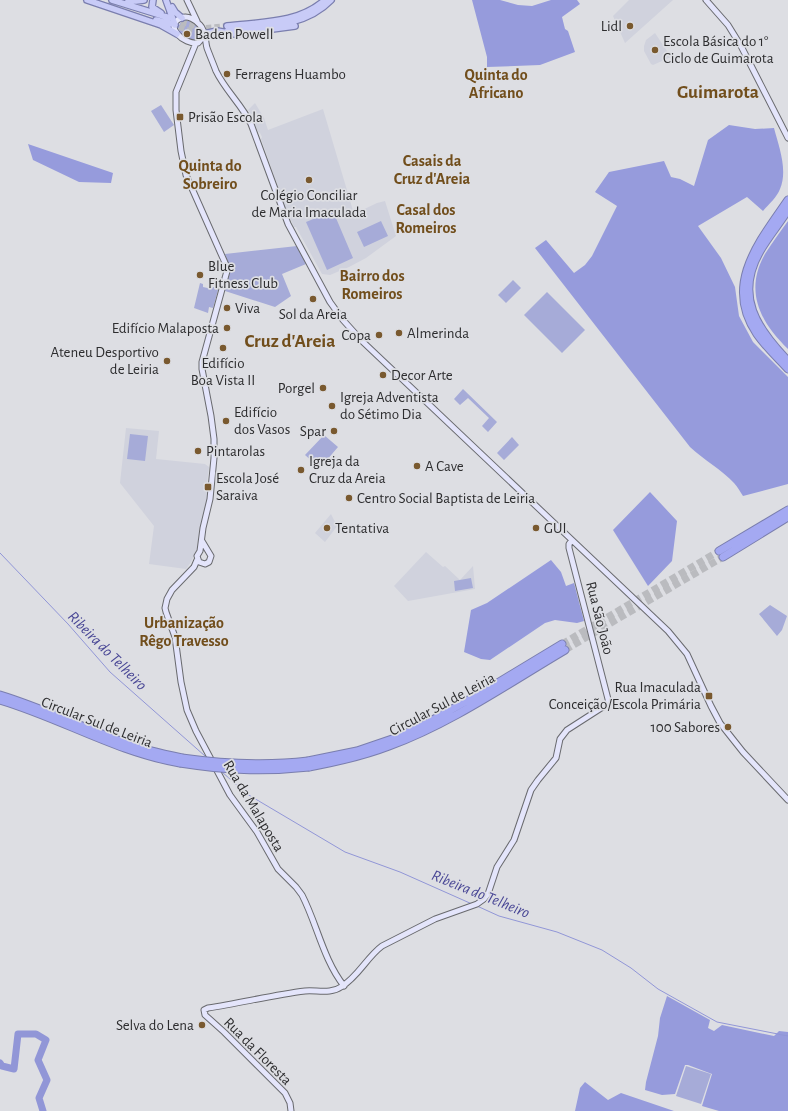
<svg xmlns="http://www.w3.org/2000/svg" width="788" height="1111" font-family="'Alegreya Sans',sans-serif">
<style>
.built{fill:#d0d2dd}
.green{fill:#a6abd8}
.forest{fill:#969bdc}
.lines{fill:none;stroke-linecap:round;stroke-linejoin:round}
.stream{stroke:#9196d7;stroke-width:1}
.river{stroke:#9196d7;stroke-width:7}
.primary-tunnel{stroke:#babbbf;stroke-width:5.5;stroke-dasharray:5.5 3;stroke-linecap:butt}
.highway-tunnel{stroke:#babbbf;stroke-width:7;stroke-dasharray:7 3.5;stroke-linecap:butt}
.secondary-casing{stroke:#696a6e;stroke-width:7}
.primary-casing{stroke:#7a7eae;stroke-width:8}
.highway-casing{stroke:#7a7eae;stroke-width:9}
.secondary{stroke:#e4e5fb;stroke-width:5}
.primary{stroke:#c8cbf7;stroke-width:5.5}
.highway{stroke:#a4a9f2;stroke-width:7}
.highway-bridge-casing{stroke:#7a7eae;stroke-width:9;stroke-linecap:butt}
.highway-bridge{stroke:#a4a9f2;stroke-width:7}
.poi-dot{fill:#79592f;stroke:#dddee3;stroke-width:1.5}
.labels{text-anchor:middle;stroke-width:3.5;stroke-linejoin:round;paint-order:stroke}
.poi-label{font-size:15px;fill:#2d2d2f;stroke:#dddee3;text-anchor:start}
.street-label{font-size:15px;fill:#2d2d2f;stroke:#dddee3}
.neighbourhood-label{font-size:16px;font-weight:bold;fill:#714e1c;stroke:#dddee3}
.water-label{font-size:16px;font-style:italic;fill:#484695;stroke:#dddee3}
.district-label{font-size:19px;font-weight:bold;fill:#714e1c;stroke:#dddee3}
</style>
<rect width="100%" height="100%" fill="#dddee3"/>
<path class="built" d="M629 0H673L625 43 613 16Z
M655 33 671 57 653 65 651 64 644 51V46L646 40Z
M255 103 264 118 268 130 323 109 354 214 377 203 385 201 396 236 366 258 349 267 330 275 322 274 296 227H294L289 216 290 214 288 209H286L261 139 262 137 260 133 258 132 253 119 248 110Z
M126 428 159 431 156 459 205 464 209 467 207 483V502L200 526 197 549 191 562 186 569 149 564 154 526 120 483Z
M331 514 334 520 338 525 325 542 315 533Z
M426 552 443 567 445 566 460 580 473 566 475 589 408 601 394 586Z"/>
<path class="green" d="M185 20 193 22 201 29V36L199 39 191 41 181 34 178 27 181 22Z
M161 105 174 125 164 132 151 111Z
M333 211 353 258 327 270 306 222Z
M381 221 388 236 364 247 357 232Z
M297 246 306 264 282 274 291 296 275 307 225 291 230 271 225 254Z
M513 280 521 288 506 303 498 295Z
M200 283 203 284V287L212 289 213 287 217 288 218 290 213 308 209 307 208 313 194 308Z
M547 292 585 330 562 353 524 315Z
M463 389 497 422 488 432 482 426 489 418 468 398 460 405 454 399Z
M130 434 148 436 145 461 127 459Z
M324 435 338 447 320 468 305 455Z
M512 437 519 445 504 460 497 453Z
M471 578 473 588 455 591 454 581Z
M770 605 787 616 782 630 777 636 759 614Z
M686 1066 711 1074 701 1104 676 1096Z"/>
<path class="forest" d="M472 0H500L518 5 532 6 551 0H577L580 4 562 17 565 29 568 31 575 52 540 65 487 67V57Z
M729 125 755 129 774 128C779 147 788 170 780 189 777 197 769 204 763 211L747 197 698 226 721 258 735 287 739 316 753 342 788 377V484L743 496C740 492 738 487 734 483 722 470 704 460 690 447L535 248 546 240 574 273 585 265 592 256 617 206 595 192 609 172 664 161 671 177 680 179 694 186 708 140Z
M28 144 113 173 111 183 79 182 33 160Z
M788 221V349C760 322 744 291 765 254 772 243 780 232 788 221Z
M650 492 677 521 672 561 648 586 613 530Z
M551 560 561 572 566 586 574 583 584 621 577 623 555 620 545 623 490 660 481 659 464 652 471 610 487 603Z
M667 996 710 1020 708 1028 714 1031 722 1025 774 1036 779 1031 788 1032V1111H719L702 1106 712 1074 688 1065H685L675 1094 662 1095 645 1090 646 1082 658 1036 660 1018Z
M585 1082 608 1100 621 1093 674 1111H575L580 1088Z"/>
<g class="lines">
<path class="stream" d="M0 553 68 624 110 672 205 756
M222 772 247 794 345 852 400 872 472 904
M477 906 499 916 557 932 602 950 631 968 658 989 717 1022 788 1036"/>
<path class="river" d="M0 1063 2 1066 14 1069 18 1034H36L46 1040 38 1060 47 1080 39 1098 43 1111"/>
<path class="primary-tunnel" d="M173 20 203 28 227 26
M171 24 187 30 206 32"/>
<path class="highway-tunnel" d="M562 644 719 551
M565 650 723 557"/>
<g class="secondary-casing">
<path id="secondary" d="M187 0 197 21
M706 0 728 25 741 46 788 138
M204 36 198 43C184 45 163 26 181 18 188 15 196 20 200 25 206 31 205 41 207 48 210 56 213 63 216 71 225 90 242 105 251 124L288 224 330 302 343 320 362 341 668 631 687 654 711 706 720 723 743 752 788 800
M196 43 176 92V110L181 151 186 175 226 265 227 271 202 362V369L211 416 214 439V458L210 499 203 528 200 551 197 556 199 562 205 564 209 562 211 556 202 541
M197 560 194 567 172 590 167 599 165 608 166 612 175 637 181 682 187 710 196 731 230 795 257 832 278 869 296 887 302 895C317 924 323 959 344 986
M291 1111 290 1103 285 1093 224 1032 205 1015 204 1010 208 1008C241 1003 273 995 305 991 317 990 331 994 341 987 358 977 367 957 382 946L435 919 477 904 484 899 488 894 497 867 514 840 531 790 538 780 556 758 560 739 567 730 609 703 569 548V544L572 540"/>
</g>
<g class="primary-casing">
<path id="primary" d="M87 0 161 25 177 34
M112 0 170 18
M128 0 136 1 144 0
M153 0 152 7 161 13
M166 0 175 25
M172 7 175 12 182 18
M156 20 171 24
M227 26C261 22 298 24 325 0
M228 30C263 26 304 28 331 0
M204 34 217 31 235 34 295 26"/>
</g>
<g class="highway-casing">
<path id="highway" d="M788 200C760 241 723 284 757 334 766 347 777 357 788 369
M788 210C779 224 768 237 760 251 734 296 757 329 788 361
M719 551 788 510
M723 557 788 517
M0 695C43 708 83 728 126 743 144 750 163 754 182 758
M0 700C61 718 116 752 180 763
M308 761 357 751 398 737 420 727 481 693 562 644
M309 767C336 762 363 756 389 746 450 724 509 683 565 650"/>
</g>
<use href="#secondary" class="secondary"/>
<use href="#primary" class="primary"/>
<use href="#highway" class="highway"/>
<g class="highway-bridge-casing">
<path id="highway-bridge" d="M182 758C225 764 266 766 308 761
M180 763C225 770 263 772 309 767"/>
</g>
<use href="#highway-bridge" class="highway-bridge"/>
</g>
<g class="poi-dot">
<circle cx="630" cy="26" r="4"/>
<circle cx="187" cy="34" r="4"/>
<circle cx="655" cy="50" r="4"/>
<circle cx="227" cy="74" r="4"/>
<rect x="176" y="113" width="8" height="8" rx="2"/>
<circle cx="309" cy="180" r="4"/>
<circle cx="200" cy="275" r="4"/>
<circle cx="313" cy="299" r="4"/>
<circle cx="227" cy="308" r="4"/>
<circle cx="227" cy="328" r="4"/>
<circle cx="399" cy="333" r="4"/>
<circle cx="379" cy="335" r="4"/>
<circle cx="223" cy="348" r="4"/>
<circle cx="167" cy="361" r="4"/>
<circle cx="383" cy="375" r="4"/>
<circle cx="323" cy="388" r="4"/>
<circle cx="332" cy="406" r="4"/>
<circle cx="226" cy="421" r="4"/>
<circle cx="334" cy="431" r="4"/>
<circle cx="198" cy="451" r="4"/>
<circle cx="417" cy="466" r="4"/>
<circle cx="301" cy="470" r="4"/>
<rect x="204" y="483" width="8" height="8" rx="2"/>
<circle cx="349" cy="498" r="4"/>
<circle cx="327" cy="528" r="4"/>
<circle cx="536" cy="528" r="4"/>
<rect x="705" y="692" width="8" height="8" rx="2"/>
<circle cx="728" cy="727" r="4"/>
<circle cx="202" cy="1025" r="4"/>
</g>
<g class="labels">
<g class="poi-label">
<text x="622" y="31" text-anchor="end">Lidl</text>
<text x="195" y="39">Baden Powell</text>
<text x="663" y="46">Escola Básica do 1°<tspan x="663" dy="17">Ciclo de Guimarota</tspan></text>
<text x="235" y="79">Ferragens Huambo</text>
<text x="188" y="122">Prisão Escola</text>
<text x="309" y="200" text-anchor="middle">Colégio Conciliar<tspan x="309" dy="17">de Maria Imaculada</tspan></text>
<text x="208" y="271">Blue<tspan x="208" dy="17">Fitness Club</tspan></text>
<text x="235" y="313">Viva</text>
<text x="313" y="319" text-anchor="middle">Sol da Areia</text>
<text x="219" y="333" text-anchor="end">Edifício Malaposta</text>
<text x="407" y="338">Almerinda</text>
<text x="371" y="340" text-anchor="end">Copa</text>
<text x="159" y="357" text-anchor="end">Ateneu Desportivo<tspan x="159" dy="17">de Leiria</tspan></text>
<text x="223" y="368" text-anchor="middle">Edifício<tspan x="223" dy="17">Boa Vista II</tspan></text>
<text x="391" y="380">Decor Arte</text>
<text x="315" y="393" text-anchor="end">Porgel</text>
<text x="340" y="402">Igreja Adventista<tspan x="340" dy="17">do Sétimo Dia</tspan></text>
<text x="234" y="417">Edifício<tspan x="234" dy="17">dos Vasos</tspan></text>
<text x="326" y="436" text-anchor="end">Spar</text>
<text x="206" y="456">Pintarolas</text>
<text x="309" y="466">Igreja da<tspan x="309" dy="17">Cruz da Areia</tspan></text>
<text x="425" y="471">A Cave</text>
<text x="216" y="483">Escola José<tspan x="216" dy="17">Saraiva</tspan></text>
<text x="357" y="503">Centro Social Baptista de Leiria</text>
<text x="335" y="533">Tentativa</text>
<text x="544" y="533">GUI</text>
<text x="701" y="692" text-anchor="end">Rua Imaculada<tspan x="701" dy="17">Conceição/Escola Primária</tspan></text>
<text x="720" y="732" text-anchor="end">100 Sabores</text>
<text x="194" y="1030" text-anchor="end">Selva do Lena</text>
</g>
<g class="street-label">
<text transform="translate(600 618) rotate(76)" y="5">Rua São João</text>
<text transform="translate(442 704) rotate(-28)" y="5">Circular Sul de Leiria</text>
<text transform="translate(97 722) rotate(21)" y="5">Circular Sul de Leiria</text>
<text transform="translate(254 806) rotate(59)" y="5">Rua da Malaposta</text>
<text transform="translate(258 1051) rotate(45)" y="5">Rua da Floresta</text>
</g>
<g class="neighbourhood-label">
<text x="496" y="80">Quinta do<tspan x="496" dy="18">Africano</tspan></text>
<text x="432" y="166">Casais da<tspan x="432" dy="18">Cruz d'Areia</tspan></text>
<text x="210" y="171">Quinta do<tspan x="210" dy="18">Sobreiro</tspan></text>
<text x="426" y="215">Casal dos<tspan x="426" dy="18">Romeiros</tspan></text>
<text x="372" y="281">Bairro dos<tspan x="372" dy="18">Romeiros</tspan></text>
<text x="184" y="628">Urbanização<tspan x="184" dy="18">Rêgo Travesso</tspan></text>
</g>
<g class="water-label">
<text transform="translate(108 650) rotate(45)" y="6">Ribeira do Telheiro</text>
<text transform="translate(481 893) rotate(22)" y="6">Ribeira do Telheiro</text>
</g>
<g class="district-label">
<text x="718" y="98">Guimarota</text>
<text x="290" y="347">Cruz d'Areia</text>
</g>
</g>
</svg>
